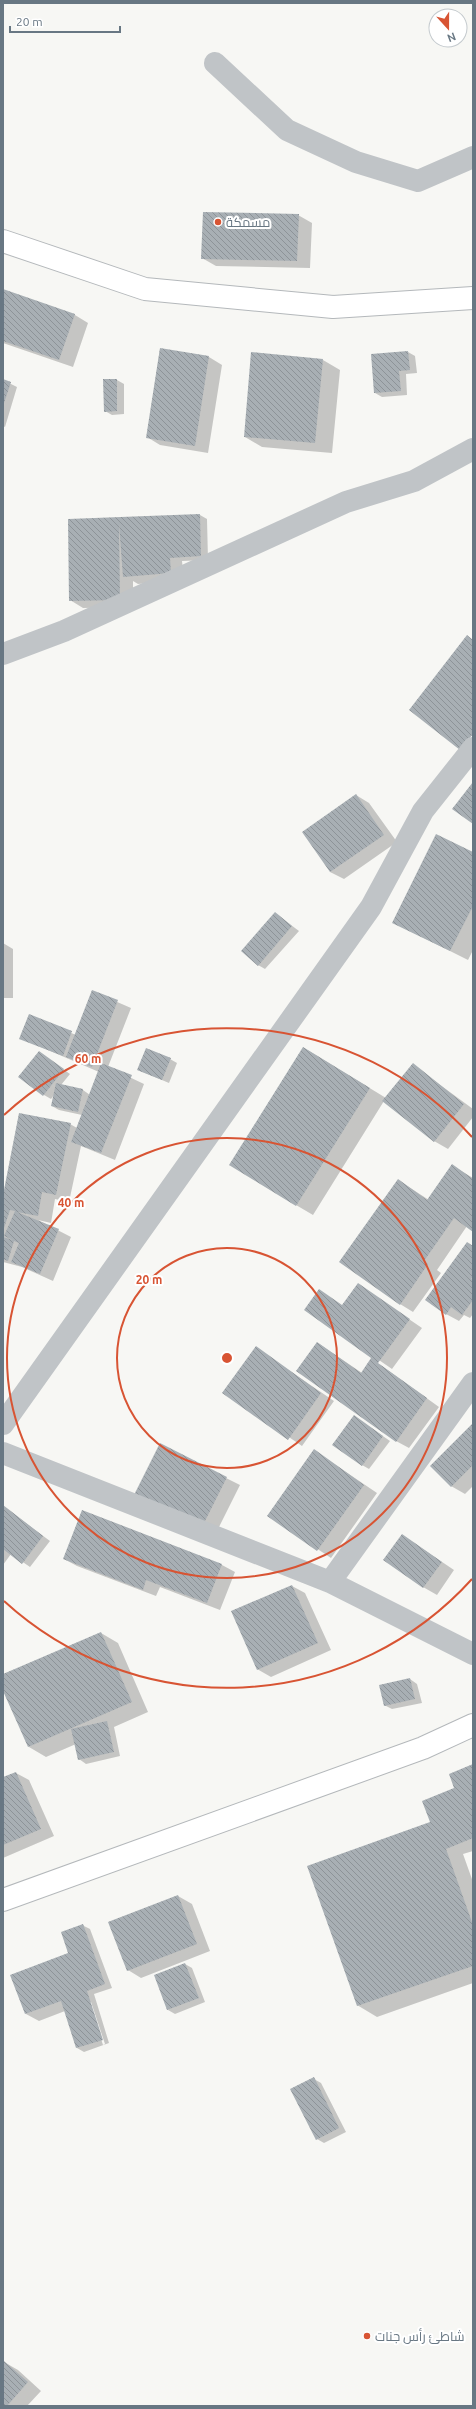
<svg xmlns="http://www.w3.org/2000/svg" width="476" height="2409" font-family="Ubuntu,Cairo,sans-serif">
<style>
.shadow{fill:#0003;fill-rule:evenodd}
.building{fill:url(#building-back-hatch)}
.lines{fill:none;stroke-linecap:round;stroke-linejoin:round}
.primary-casing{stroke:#b4b8bb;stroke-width:24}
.street{stroke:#c0c4c7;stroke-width:22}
.primary{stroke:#fff;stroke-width:22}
.ring{fill:none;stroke:#d85433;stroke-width:2}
.poi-dot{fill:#d85433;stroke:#fff;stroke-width:1.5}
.labels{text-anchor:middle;stroke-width:4;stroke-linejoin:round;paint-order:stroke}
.poi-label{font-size:13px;fill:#687783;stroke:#fff;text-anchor:start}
.centre{fill:#d85433;stroke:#fff;stroke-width:2}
.ring-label{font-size:12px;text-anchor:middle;font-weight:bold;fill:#d85433;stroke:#fff;stroke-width:4;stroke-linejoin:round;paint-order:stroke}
</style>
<defs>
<pattern id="building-back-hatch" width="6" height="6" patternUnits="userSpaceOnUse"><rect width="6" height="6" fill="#a8afb4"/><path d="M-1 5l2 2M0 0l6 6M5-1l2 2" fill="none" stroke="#8d9398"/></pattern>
</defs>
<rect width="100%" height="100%" fill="#f7f7f4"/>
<path class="shadow" d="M298 215 312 223 310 268 216 266 202 258Z
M3 291 75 315 88 323 73 367 3 343Z
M160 349 209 357 222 365 208 453 160 445 147 437Z
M408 352 415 356 417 373 406 374 407 395 382 397 375 393Z
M323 360 340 370 332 453 262 447 245 437Z
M3 380 17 387 5 427 3 426Z
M104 380H117L124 384V414L112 415 105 411Z
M200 515 207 519 208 560 182 561 184 580 138 584 133 581V607L83 608 70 600 69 520Z
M356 795 369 803 397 842 344 879 330 872Z
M473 853V950L468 960 394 923Z
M275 913 299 931 265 969 258 965Z
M3 943 13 949V998H3Z
M92 991 131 1008 108 1067 144 1084 115 1160 81 1146 69 1202 55 1199 51 1223 38 1220 71 1237 53 1281 22 1267 3 1262V1201L70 1124 77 1128 82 1115 59 1110 52 1106 55 1094 51 1099 44 1095 39 1052 70 1074 61 1085 83 1090 90 1095 99 1072 20 1038 29 1015 76 1035Z
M304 1048 386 1098 413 1065 473 1109V1117L448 1149 434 1141 384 1101 313 1215 296 1205Z
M170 1059 177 1063 169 1083 138 1070Z
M453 1166 473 1178V1230L467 1226 437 1270 441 1273 413 1312 400 1304 398 1180 429 1200Z
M473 1246V1314L470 1318 464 1315 459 1321 446 1314Z
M359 1285 422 1328 392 1369 328 1325Z
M318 1343 362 1373 382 1366 439 1407 409 1448 396 1441Z
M256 1348 334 1401 302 1446 223 1392Z
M361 1421 390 1441 369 1469 362 1465Z
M473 1424V1486L465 1494 451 1486Z
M160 1445 240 1485 215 1535 135 1495Z
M315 1451 377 1493 331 1558 268 1516Z
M3 1506 50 1541 30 1567 11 1554 3 1565Z
M83 1511 222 1565 235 1572 220 1610 160 1587 156 1596 77 1566 64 1559Z
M402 1535 454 1570 437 1595 423 1587Z
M292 1586 305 1593 331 1650 271 1677 257 1669Z
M101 1633 118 1643 148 1712 114 1727 120 1756 86 1764 79 1759 76 1744 46 1757 29 1747 3 1689V1675Z
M410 1679 417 1684 422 1703 392 1709 384 1705Z
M473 1765V1851L463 1854 473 1882V1983L377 2017 357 2005 432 1823Z
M16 1773 29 1780 54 1836 3 1858V1778Z
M178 1896 192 1904 210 1951 141 1978 128 1970 109 1922Z
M82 1925 90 1929 112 1988 94 1994 109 2043 84 2052 77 2048 65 2011 39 2021 26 2014 12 1976 70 1953ZM89 2002H91L105 2044 103 2045Z
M185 1964 192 1968 205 2002 175 2014 168 2010Z
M314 2079 321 2083 346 2132 324 2143 317 2139Z
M4 2362 18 2370 41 2391 27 2406H3Z"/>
<path class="building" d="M203 212 299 214 297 261 201 259Z
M3 289 75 314 59 360 3 341Z
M160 348 209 356 195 446 146 438Z
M408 351 410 370 399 371 401 391 374 393 371 354Z
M251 352 323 359 315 443 244 437Z
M3 379 11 382 3 406Z
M103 379H117V411L104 412Z
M200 514 201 556 170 558 171 573 123 577 119 524 120 600 69 601 68 519Z
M467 635 473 640V734L460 750 409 710Z
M473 782V824L452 809Z
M356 794 384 835 330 872 302 832Z
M436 834 473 852V906L450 951 392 923Z
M275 912 292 926 258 966 241 951Z
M92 990 118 1000 92 1067 66 1057Z
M29 1014 72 1031 63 1056 19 1039Z
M303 1047 370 1088 296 1206 229 1165Z
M146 1048 171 1058 162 1080 137 1070Z
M39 1051 64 1069 43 1096 18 1077Z
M101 1063 132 1075 101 1153 71 1142Z
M413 1063 464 1104 434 1142 382 1101Z
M56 1083 83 1089 78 1112 51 1106Z
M19 1113 71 1123 56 1195 42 1192 38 1216 17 1212 59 1229 40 1274 11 1262 19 1243 14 1241 8 1261 3 1259V1237L13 1240 4 1236 15 1211 10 1210 3 1231V1195Z
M452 1164 473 1179V1232L454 1218 424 1261 428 1264 400 1305 339 1262 398 1179 427 1200Z
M467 1242 473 1246V1276L471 1279 473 1280V1300L462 1315 451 1307 446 1315 425 1300Z
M358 1283 410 1319 378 1363 304 1310 319 1289 342 1305Z
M317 1342 361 1373 371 1358 427 1398 396 1442 296 1371Z
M256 1346 321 1393 288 1440 222 1393Z
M354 1415 383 1436 362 1466 332 1445Z
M473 1423V1465L451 1487 430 1466Z
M160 1443 227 1477 201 1529 134 1495Z
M314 1449 364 1485 317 1551 267 1516Z
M3 1505 43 1536 22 1564 3 1549Z
M82 1510 222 1564 207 1603 146 1580 143 1590 63 1559Z
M402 1534 442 1562 423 1588 383 1560Z
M292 1585 318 1643 257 1670 231 1611Z
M101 1632 132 1702 28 1747 3 1691V1674Z
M410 1678 415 1699 384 1706 379 1685Z
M107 1721 114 1752 78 1760 71 1729Z
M473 1764V1838L446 1849 473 1925V1966L357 2006 307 1866 430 1822 422 1801 454 1788 449 1774Z
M16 1772 41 1829 3 1845V1777Z
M178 1895 197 1944 127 1971 108 1922Z
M83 1924 105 1984 87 1991 103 2040 76 2048 61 2001 25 2014 10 1975 68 1953 61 1932Z
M185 1963 199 1998 167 2010 154 1975Z
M314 2077 339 2128 316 2140 290 2089Z
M4 2361 28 2382 7 2406H3Z"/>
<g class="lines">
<g class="primary-casing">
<path id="primary" d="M3 241 145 289 333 307 473 298
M3 1900 423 1748 473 1725"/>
</g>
<path class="street" d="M215 63 287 130 356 162 418 181 473 157
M3 654 64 631 346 502 414 481 473 449
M3 1424 371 907 423 811 473 748
M3 1453 330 1582 473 1654
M330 1582 473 1383"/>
<use href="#primary" class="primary"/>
</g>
<g class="ring">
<circle cx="227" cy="1358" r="110"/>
<circle cx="227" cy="1358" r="220"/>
<path d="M472 1579A330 330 0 0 1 4 1601M4 1115A330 330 0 0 1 472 1137"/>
</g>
<g class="poi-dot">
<circle cx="218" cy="222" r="4"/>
<circle cx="367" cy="2336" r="4"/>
</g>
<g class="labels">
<g class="poi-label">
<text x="226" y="227">مسمكة</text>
<text x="375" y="2341">شاطئ رأس جنات</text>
</g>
</g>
<circle cx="227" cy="1358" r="6" class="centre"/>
<g class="ring-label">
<text x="88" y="1063">60 m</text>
<text x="71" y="1207">40 m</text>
<text x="149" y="1284">20 m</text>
</g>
<rect width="476" height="2409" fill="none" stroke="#687783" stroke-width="8"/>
<g transform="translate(448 28) rotate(159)"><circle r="19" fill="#ffffff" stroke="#c3c9cd"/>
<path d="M0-3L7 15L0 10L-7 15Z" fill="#d85433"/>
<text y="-6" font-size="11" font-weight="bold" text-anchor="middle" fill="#687783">N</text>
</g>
<path d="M10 26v6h110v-6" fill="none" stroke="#687783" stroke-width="2"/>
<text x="16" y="26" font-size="12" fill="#687783" stroke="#ffffff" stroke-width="3" paint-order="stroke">20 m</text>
</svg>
